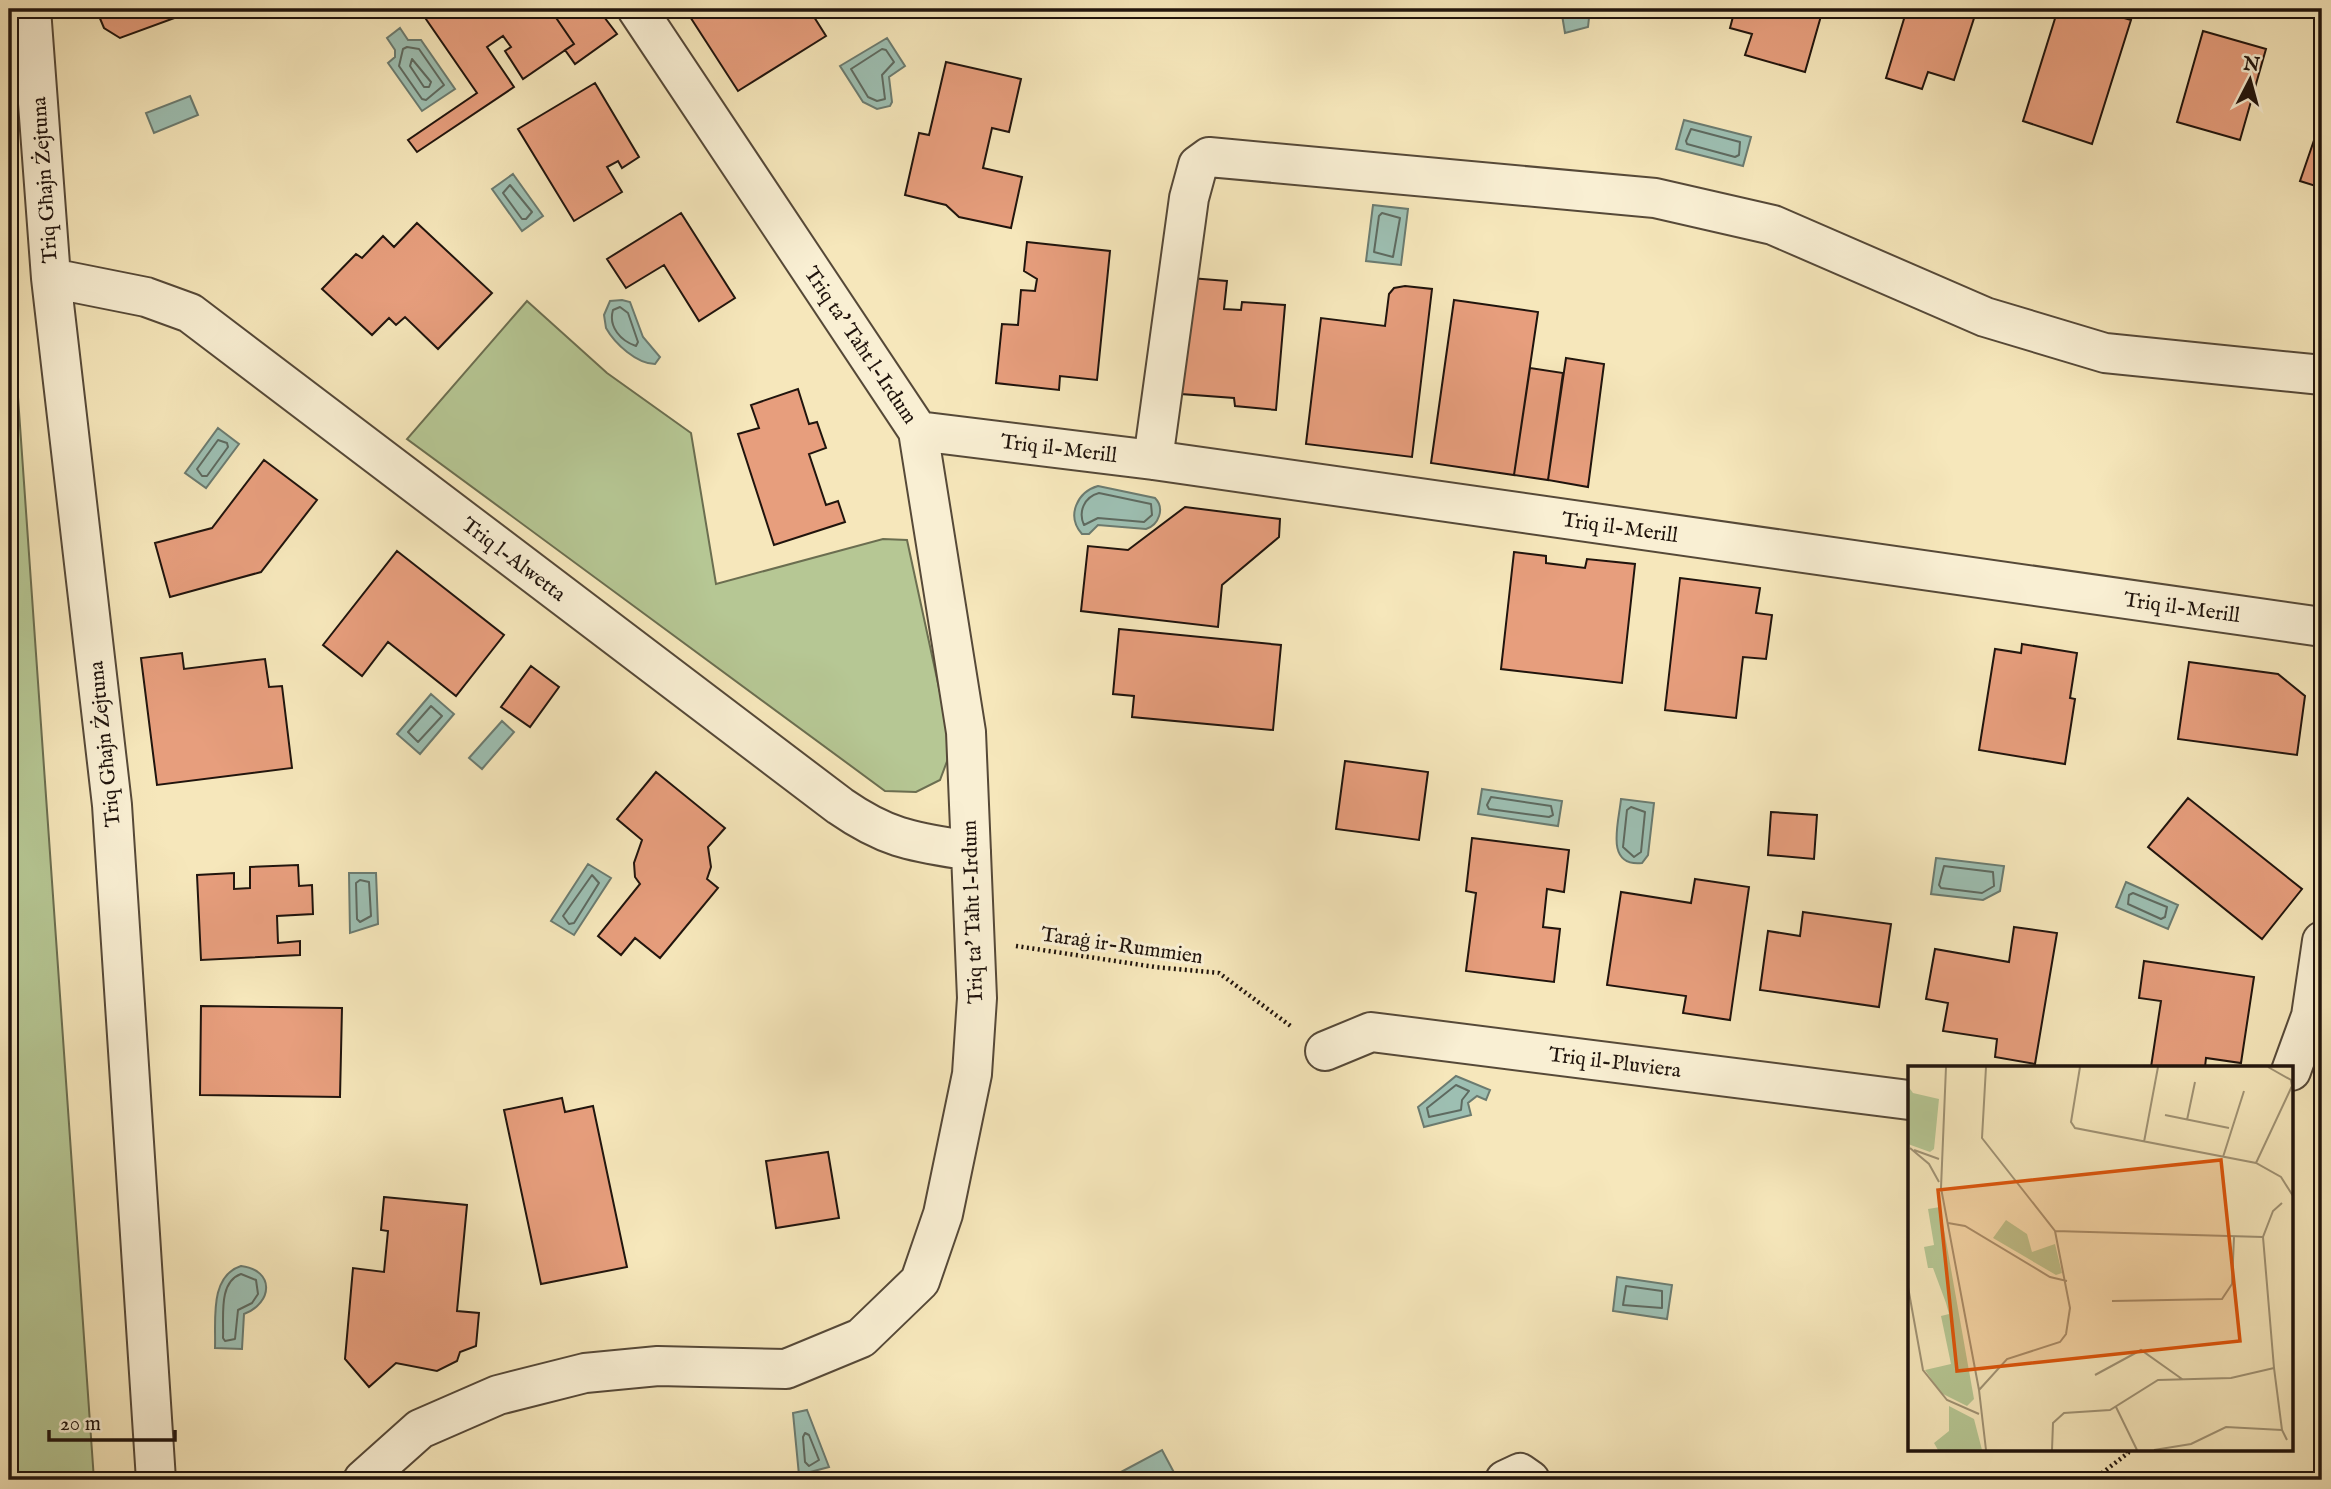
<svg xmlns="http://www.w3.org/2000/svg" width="2331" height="1489" font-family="'IM FELL English',serif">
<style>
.green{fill:#b6c794;stroke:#6b6e50;stroke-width:2}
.water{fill:#9dbfb2;stroke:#6b7b70;stroke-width:2}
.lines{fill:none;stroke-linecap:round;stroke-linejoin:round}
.shore{stroke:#5e6a60;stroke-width:2}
.building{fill:#e79e7d;stroke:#20140d;stroke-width:2}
.minor-casing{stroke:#564938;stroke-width:42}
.path{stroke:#20140d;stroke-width:4.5;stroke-dasharray:2 3.5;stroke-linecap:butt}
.minor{stroke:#f9efd3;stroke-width:38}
.labels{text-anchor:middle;stroke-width:6;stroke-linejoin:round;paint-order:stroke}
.street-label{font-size:21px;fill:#20140d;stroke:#f9efd3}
.inset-road{fill:none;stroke:#a09375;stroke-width:2}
.view{fill:#de560c;fill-opacity:0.15;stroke:#de560c;stroke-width:3.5}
.inset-edge{fill:none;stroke:#20140d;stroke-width:3.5}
</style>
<rect width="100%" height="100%" fill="#f6e7bb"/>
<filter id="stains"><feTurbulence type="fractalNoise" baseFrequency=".00286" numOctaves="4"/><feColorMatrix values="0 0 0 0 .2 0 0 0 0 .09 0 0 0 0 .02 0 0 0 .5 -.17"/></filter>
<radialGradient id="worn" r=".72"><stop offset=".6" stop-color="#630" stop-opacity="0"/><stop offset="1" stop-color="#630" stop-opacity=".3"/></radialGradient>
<path class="green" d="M9 269 94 1480H9Z
M527 301 607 373 691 433 716 584 883 539 907 540 952 748 940 780 916 792 885 791 407 439Z"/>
<path class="water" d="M1561 9H1590L1588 27 1565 33Z
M400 28 408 40H421L455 89 422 111 388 63 395 57V50L387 38Z
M887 38 905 66 889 77 892 102 890 106 877 109 863 102 840 66Z
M190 96 198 115 154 133 146 113Z
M1684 120 1751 137 1743 166 1676 149Z
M513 174 543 216 522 231 492 189Z
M1373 205 1408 209 1401 265 1366 261Z
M622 300 630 302 643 337 660 357 655 364C637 364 615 344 606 328L604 315 610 301Z
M218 428 239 444 206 488 185 473Z
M1098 486 1155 498C1165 508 1159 525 1146 529L1098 525 1089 534H1082C1066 516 1077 492 1098 486Z
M431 694 454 714 420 754 397 734Z
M502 721 514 732 482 769 469 758Z
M1482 789 1562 801 1558 826 1478 814Z
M1621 799 1654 803 1648 855 1642 863C1604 867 1619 822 1621 799Z
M1936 858 2004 866 2000 891 1983 900 1931 894Z
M588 864 611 878 574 935 551 921Z
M349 873H376L378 924 350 933Z
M2126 882 2178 905 2168 929 2116 907Z
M1456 1076 1490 1090 1486 1100 1477 1096 1468 1103 1471 1115 1424 1127 1418 1107Z
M241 1266C275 1270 273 1303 244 1314L242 1349 215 1348C216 1321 209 1276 241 1266Z
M1617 1277 1672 1285 1667 1319 1613 1311Z
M807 1410 829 1467 799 1475 793 1413Z
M1162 1450 1178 1480H1125L1121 1472Z"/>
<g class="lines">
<path class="shore" d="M407 47 419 49 444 85 426 100 422 99 399 66 403 49Z
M882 49 886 50 894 62 882 75 885 99 877 101 868 97 851 69Z
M412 59 431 82 429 87H424L410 66Z
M1691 129 1740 142 1739 155 1735 157 1687 144 1686 141Z
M510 185 532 212 526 219H522L503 193Z
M1382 213 1400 218 1393 257 1374 252 1379 216Z
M620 307 628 313 638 342 636 346C621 341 608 327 613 310Z
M218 440 227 443 228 447 207 476H202L197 469Z
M1099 493 1151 504 1152 515 1144 522 1098 518 1084 525C1078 512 1084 497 1099 493Z
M431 706 442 716 418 742 408 732Z
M1491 797 1551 806 1553 815 1549 817 1489 809 1487 805Z
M1631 807 1645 812 1641 852 1634 857 1623 847 1627 810Z
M1944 866 1993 872 1994 886 1982 893 1941 888 1939 885Z
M592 875 599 883 574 923 569 924 563 916Z
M360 880 369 882 371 916 360 922 357 919 356 883Z
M2133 893 2167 907 2165 917 2161 919 2128 904 2129 895Z
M1456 1085 1469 1091 1462 1100 1461 1110 1429 1117 1427 1108Z
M241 1274 256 1280 258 1294 252 1303 238 1310 235 1339 225 1341 223 1338C224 1317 218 1282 241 1274Z
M1626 1286 1662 1291V1308L1623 1305Z
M805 1433 809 1435 819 1460 809 1466 805 1462 803 1437Z"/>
</g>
<path class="building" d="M96 9H199L120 38 104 28Z
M419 9H550L574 44 523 79 505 51 511 47 503 36 487 47 514 87 417 152 408 140 477 93Z
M550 9H598L617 34 575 64 565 50 574 44Z
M685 9H809L826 36 738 91Z
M1735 9H1823L1805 72 1745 55 1752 34 1730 28Z
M1907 9H1977L1954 80 1928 72 1922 89 1886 78Z
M2058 9H2094L2131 20 2092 144 2023 121Z
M2203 31 2266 49 2240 140 2177 122Z
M946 62 1021 79 1009 132 992 128 983 168 1022 177 1011 228 959 217 946 205 905 195 919 133 929 135Z
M595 83 639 157 622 168 618 161 607 167 622 192 574 221 518 129Z
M2322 117V188L2300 181Z
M681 213 735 298 699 321 664 265 626 288 607 259Z
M417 223 492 293 438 349 405 317 396 325 389 318 372 335 322 289 356 254 362 258 383 236 394 247Z
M1027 242 1110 251 1097 380 1060 376 1059 390 996 383 1002 324 1018 325 1021 290 1035 291 1037 279 1024 271Z
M1190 278 1227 281 1224 309 1241 310 1242 302 1285 305 1276 410 1235 406 1234 398 1181 394Z
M1405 286 1432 289 1412 457 1306 444 1321 318 1385 326 1389 294 1394 288Z
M1454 300 1538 312 1514 475 1431 463Z
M1566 358 1604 364 1588 487 1548 480Z
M1530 368 1563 373 1548 480 1514 475Z
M798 389 809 424 817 422 826 448 809 454 826 505 838 501 845 522 774 545 738 434 759 428 751 405Z
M264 460 317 500 261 572 170 597 155 543 212 528Z
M1185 507 1280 519 1279 537 1222 585 1218 627 1081 611 1088 546 1128 550Z
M397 551 504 635 456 696 388 642 362 676 323 645Z
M1514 552 1546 556V563L1585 568 1587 559 1635 564 1622 683 1501 669Z
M1680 578 1760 588 1756 613 1772 615 1766 659 1743 657 1736 718 1665 710Z
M1119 629 1281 645 1273 730 1132 717 1134 696 1113 694Z
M2022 644 2077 653 2070 698 2075 699 2065 764 1979 750 1995 649 2021 653Z
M182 653 184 669 265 659 269 687 282 686 292 768 157 785 141 658Z
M2189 662 2278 674 2305 696 2297 755 2178 739Z
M531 666 559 687 530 727 501 707Z
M1345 761 1428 772 1419 840 1336 829Z
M656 772 725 828 708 847 711 867 707 879 718 888 660 958 635 938 621 955 598 936 640 884 635 877 634 863 642 840 617 819Z
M2188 798 2302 889 2262 939 2148 847Z
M1771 812 1817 815 1814 859 1768 855Z
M1472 838 1569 850 1564 892 1547 889 1543 927 1560 929 1554 982 1466 971 1476 893 1466 891Z
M298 865 299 886 312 885 313 914 277 916 278 943 300 941V955L201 960 197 875 234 873V889L250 888V867Z
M1695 879 1749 887 1730 1020 1683 1013 1686 996 1607 985 1621 892 1691 903Z
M1803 912 1891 924 1879 1007 1760 990 1768 931 1800 936Z
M2014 927 2057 933 2035 1064 1995 1057 1997 1039 1943 1031 1948 1003 1926 999 1935 949 2009 962Z
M2144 961 2254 977 2241 1063 2206 1058 2205 1067H2151L2161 1001 2139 998Z
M201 1006 342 1008 340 1097 200 1095Z
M562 1098 565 1112 593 1106 627 1267 541 1284 504 1110Z
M828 1152 839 1218 776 1228 766 1161Z
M384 1197 467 1205 457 1311 479 1313 476 1346 460 1352 457 1361 437 1371 396 1363 369 1387 345 1359 353 1268 384 1272 388 1231 381 1230Z"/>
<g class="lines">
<g class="minor-casing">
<path id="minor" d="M31 9 51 278 112 805 156 1480
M51 278 146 297 190 313 840 806C889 840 915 842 971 851
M918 431 1153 460 2322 627
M1153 460 1189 198 1198 165 1209 157 1655 198 1773 225 1985 317 2105 353 2322 375
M1325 1051 1371 1032 1909 1100
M2291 1071 2311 1016 2322 941
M363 1480 420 1429 498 1395 585 1373 658 1366 786 1369 861 1338 920 1281 943 1214 972 1074 977 998 966 732 918 431 637 9
M1505 1480 1520 1473 1530 1480"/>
</g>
<path class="path" d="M1016 946 1155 967 1219 973 1292 1027
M2093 1480 2128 1453 2127 1449"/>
<use href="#minor" class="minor"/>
</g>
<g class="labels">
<g class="street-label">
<text transform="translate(44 180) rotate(-94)" y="7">Triq Għajn Żejtuna</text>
<text transform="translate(861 345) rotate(56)" y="7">Triq ta' Taħt l-Irdum</text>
<text transform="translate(1059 448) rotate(7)" y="7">Triq il-Merill</text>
<text transform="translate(1620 527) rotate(8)" y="7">Triq il-Merill</text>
<text transform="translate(514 559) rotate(37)" y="7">Triq l-Alwetta</text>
<text transform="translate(2182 607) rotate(8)" y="7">Triq il-Merill</text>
<text transform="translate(104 744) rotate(-96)" y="7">Triq Għajn Żejtuna</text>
<text transform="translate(972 912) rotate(-92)" y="7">Triq ta' Taħt l-Irdum</text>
<text transform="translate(1122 945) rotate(8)" y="7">Taraġ ir-Rummien</text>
<text transform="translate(1615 1062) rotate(7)" y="7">Triq il-Pluviera</text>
</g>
</g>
<g transform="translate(1908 1066)">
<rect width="385" height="385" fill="#f6e7bb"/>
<path d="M0 20 5 27 31 33 26 83 22 86 0 78ZM32 141 66 333 59 340 33 327 17 304 43 298 33 250 41 248 38 237 25 202H20L16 181 26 179 20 143ZM98 154 119 168 124 186 147 178 154 207 148 209 85 172ZM41 340 66 353 74 384H30L26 377 41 365Z" fill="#b6c794"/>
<path class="inset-road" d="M38 1 33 122 71 324 78 384M172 1 163 56 167 62 348 97 373 111 385 130M257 49 321 62M279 54 287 16M236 76 250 1M2 82 21 98 31 116M6 84 31 93M315 91 336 25M348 97 384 20 383 14 360 1M374 137 365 145 355 171 366 302 374 364 379 374M40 157 57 160 142 211 159 215M147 165 355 171M0 221 15 304 39 334 71 348M204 235 314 233 324 218 326 171M187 309 233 284 274 313M71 324 99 293 152 276 158 268 162 242 147 165 74 72 78 1M208 341 229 384M144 384 145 357 156 347 202 344 250 314 323 312 366 302M246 384 283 378 318 361 374 364"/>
<path class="view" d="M313 94 332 275 49 305 30 124Z"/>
<rect width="385" height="385" class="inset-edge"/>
</g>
<rect width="2331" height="1489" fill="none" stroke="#f6e7bb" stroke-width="35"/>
<rect x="10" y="10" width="2310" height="1468" fill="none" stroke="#20140d" stroke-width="3.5"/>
<rect x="18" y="18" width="2296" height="1454" fill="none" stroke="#20140d" stroke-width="2"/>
<g transform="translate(2250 80) rotate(6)" stroke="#f9efd3" stroke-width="5" paint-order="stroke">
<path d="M0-5L12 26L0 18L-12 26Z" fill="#20140d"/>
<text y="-10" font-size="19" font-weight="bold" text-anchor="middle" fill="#20140d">N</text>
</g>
<path d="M49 1430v10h126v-10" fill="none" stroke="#20140d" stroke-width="3.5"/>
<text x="60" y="1430" font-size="21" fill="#20140d" stroke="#f9efd3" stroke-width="5" paint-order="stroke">20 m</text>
<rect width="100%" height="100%" filter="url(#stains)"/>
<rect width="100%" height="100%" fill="url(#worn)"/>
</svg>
